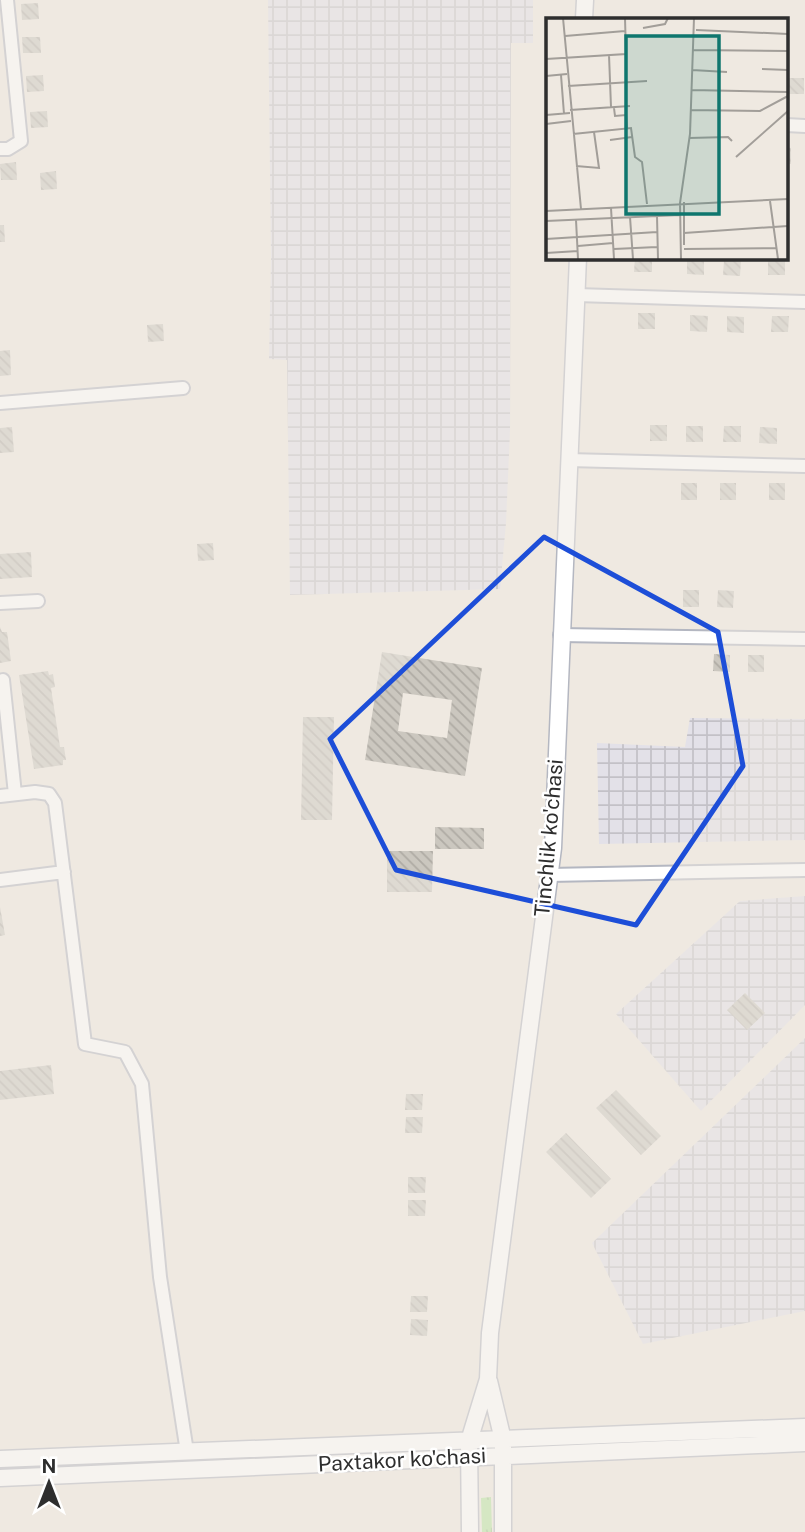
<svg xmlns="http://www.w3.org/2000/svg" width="805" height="1532" font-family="'Public Sans',sans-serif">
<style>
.industrial{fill:url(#industrial-grid)}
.grass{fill:url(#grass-tufts)}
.building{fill:url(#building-back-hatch);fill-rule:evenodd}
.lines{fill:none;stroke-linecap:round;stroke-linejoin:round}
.minor-casing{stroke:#b4b7c1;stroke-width:16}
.secondary-casing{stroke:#b4b7c1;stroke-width:19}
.minor{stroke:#fff;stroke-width:12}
.secondary{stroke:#fff;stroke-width:16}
.marked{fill:none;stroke:#1d4ed8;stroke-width:5;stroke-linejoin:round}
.labels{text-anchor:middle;stroke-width:5;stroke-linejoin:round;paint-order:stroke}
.street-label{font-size:21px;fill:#2e2e2e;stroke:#fff}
.inset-road{fill:none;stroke:#a29e99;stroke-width:2}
.view{fill:#0f766e;fill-opacity:0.15;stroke:#0f766e;stroke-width:3.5}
.inset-edge{fill:none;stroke:#2e2e2e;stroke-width:3.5}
</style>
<defs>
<pattern id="industrial-grid" width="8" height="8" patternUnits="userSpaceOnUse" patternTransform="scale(1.75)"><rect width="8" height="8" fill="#e3e1e8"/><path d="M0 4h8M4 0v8" fill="none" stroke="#c3c1c7"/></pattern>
<pattern id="grass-tufts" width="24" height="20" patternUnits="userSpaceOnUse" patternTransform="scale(1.75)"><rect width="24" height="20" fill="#b6e59e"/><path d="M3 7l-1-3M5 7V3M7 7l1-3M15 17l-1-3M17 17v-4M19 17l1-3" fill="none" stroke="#9dc588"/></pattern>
<pattern id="building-back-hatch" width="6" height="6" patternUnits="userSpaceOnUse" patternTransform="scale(1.75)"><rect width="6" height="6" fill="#cbc7bf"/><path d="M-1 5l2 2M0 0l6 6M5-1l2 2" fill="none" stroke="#afaba4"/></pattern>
</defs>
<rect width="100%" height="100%" fill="#efe9e1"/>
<path class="industrial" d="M268 0H533V43H511L510 431 506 523 500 589 290 595 287 360 269 359 271 258Z
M690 718 805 719V840L599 844 597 743 685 747Z
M805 896V1005L701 1111 616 1014 740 901Z
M805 1038V1311L643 1344 592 1243Z"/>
<path class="grass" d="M491 1497 492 1532H482L481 1498Z"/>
<path class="building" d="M38 3 39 19 22 20 21 4Z
M22 37H40L41 53H23Z
M43 75 44 91 27 92 26 76Z
M787 78H804V94H787Z
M47 111 48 127 31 128 30 112Z
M786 147 791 148V164L786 163Z
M16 162 17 180H1L0 164Z
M56 171 57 189 41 190 40 173Z
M0 225H4L5 242H0Z
M635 257H652V272H634Z
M687 259H704V275L687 274Z
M768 259H785V275H768Z
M724 260H741L740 276 723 275Z
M638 313H655V329H638Z
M690 315 708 316 707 332 690 331Z
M727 316 744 317V333L727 332Z
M772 316H789L788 332H771Z
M163 324 164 341 148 342 147 325Z
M10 350 11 375 0 376V351Z
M650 425H667V441H650Z
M686 426H703V442H686Z
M724 426H741V442H723Z
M12 427 14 452 0 453V428Z
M760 427 777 428V444L759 443Z
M681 483H697V500H681Z
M720 483H736V500H720Z
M769 483H785V500H769Z
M213 543 214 560 198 561 197 544Z
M31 552 32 577 0 579V554Z
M683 590H699V607H683Z
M718 590 734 591 733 608 717 607Z
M0 627 2 632H7L11 661 0 663Z
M382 652 482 668 465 776 365 760ZM403 693 452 700 447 738 398 731Z
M714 654 730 655V672L713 671Z
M748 655H764V672H748Z
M48 671 49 675 53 674 55 687 51 688 60 747H64L66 760H63V765L34 769 19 675Z
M303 717H334L332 820H301Z
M435 827 484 828V849H435Z
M387 851H433L432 892H387Z
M0 907 5 935 0 936Z
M745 993 765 1013 747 1030 727 1010Z
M51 1065 54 1094 0 1100V1071Z
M616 1090 661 1136 641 1155 596 1108Z
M406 1094H423L422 1110H405Z
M406 1117H423L422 1133H405Z
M566 1133 611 1179 591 1198 546 1152Z
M408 1177H426L425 1193H408Z
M408 1200H426L425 1216H408Z
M411 1296H428L427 1312H410Z
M411 1319 428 1320 427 1336 410 1335Z"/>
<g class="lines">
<g class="minor-casing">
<path id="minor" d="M786 125 805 126
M0 149H8L21 141 7 0
M576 295 805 302
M0 403 183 388
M568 460 805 466
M0 603 38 601
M560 635 805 639
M0 681 3 680 15 794
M0 796 35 792 49 794 55 803 85 1044 125 1052 142 1084 160 1277 187 1452
M549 875 805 870
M0 880 64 872"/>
</g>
<g class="secondary-casing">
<path id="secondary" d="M584 19 585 0
M489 1381 503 1440V1532
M0 1459 805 1427
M0 1478 805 1443
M470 1532 469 1441 488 1379 490 1333 553 848 578 257"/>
</g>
<use href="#minor" class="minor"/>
<use href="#secondary" class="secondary"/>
</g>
<path d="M0 0H805V1532H0ZM544 537 718 632 743 766 636 925 396 870 330 739Z" fill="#efe9e1" fill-opacity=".55" fill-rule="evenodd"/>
<path class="marked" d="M544 537 718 632 743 766 636 925 396 870 330 739Z"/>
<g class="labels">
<g class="street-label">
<text transform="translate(549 838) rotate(-85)" y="7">Tinchlik ko'chasi</text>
<text transform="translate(402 1460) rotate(-3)" y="7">Paxtakor ko'chasi</text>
</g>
</g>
<g transform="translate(546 18)">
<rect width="242" height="242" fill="#efe9e1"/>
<path class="inset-road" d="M17 0 35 191M97 10 119 6 122 0M150 12 242 16M19 18 79 13M147 32 242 33M63 37 65 89M0 41 80 36 79 0M216 51 242 52M146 52 181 54M15 57 18 96M0 58 21 56M22 68 101 63M146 72 242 74M68 90 69 98 80 97 81 110M24 92 84 88M144 92 214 93 242 78M0 97 24 95M0 106 25 103M27 116 85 110 89 139 96 144 101 186M143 120 182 119 186 123M64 122 86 119M190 139 242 93M30 148 53 150 48 114M224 183 232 241M138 184V227M65 190 68 241M0 193 242 181M111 198 112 241M84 199 87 241M30 202 32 241M0 203 134 197M138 215 242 208M0 221 111 214M32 228 67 225M68 231 111 229M138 231 230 230M0 235 32 233M135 241 134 185 144 116 148 0"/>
<path class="view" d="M80 18H173V196H80Z"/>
<rect width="242" height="242" class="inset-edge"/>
</g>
<g transform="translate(49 1483)" stroke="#ffffff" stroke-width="5" paint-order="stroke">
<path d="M0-5L12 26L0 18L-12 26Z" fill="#2e2e2e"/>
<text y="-10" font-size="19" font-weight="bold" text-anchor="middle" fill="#2e2e2e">N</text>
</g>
</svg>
